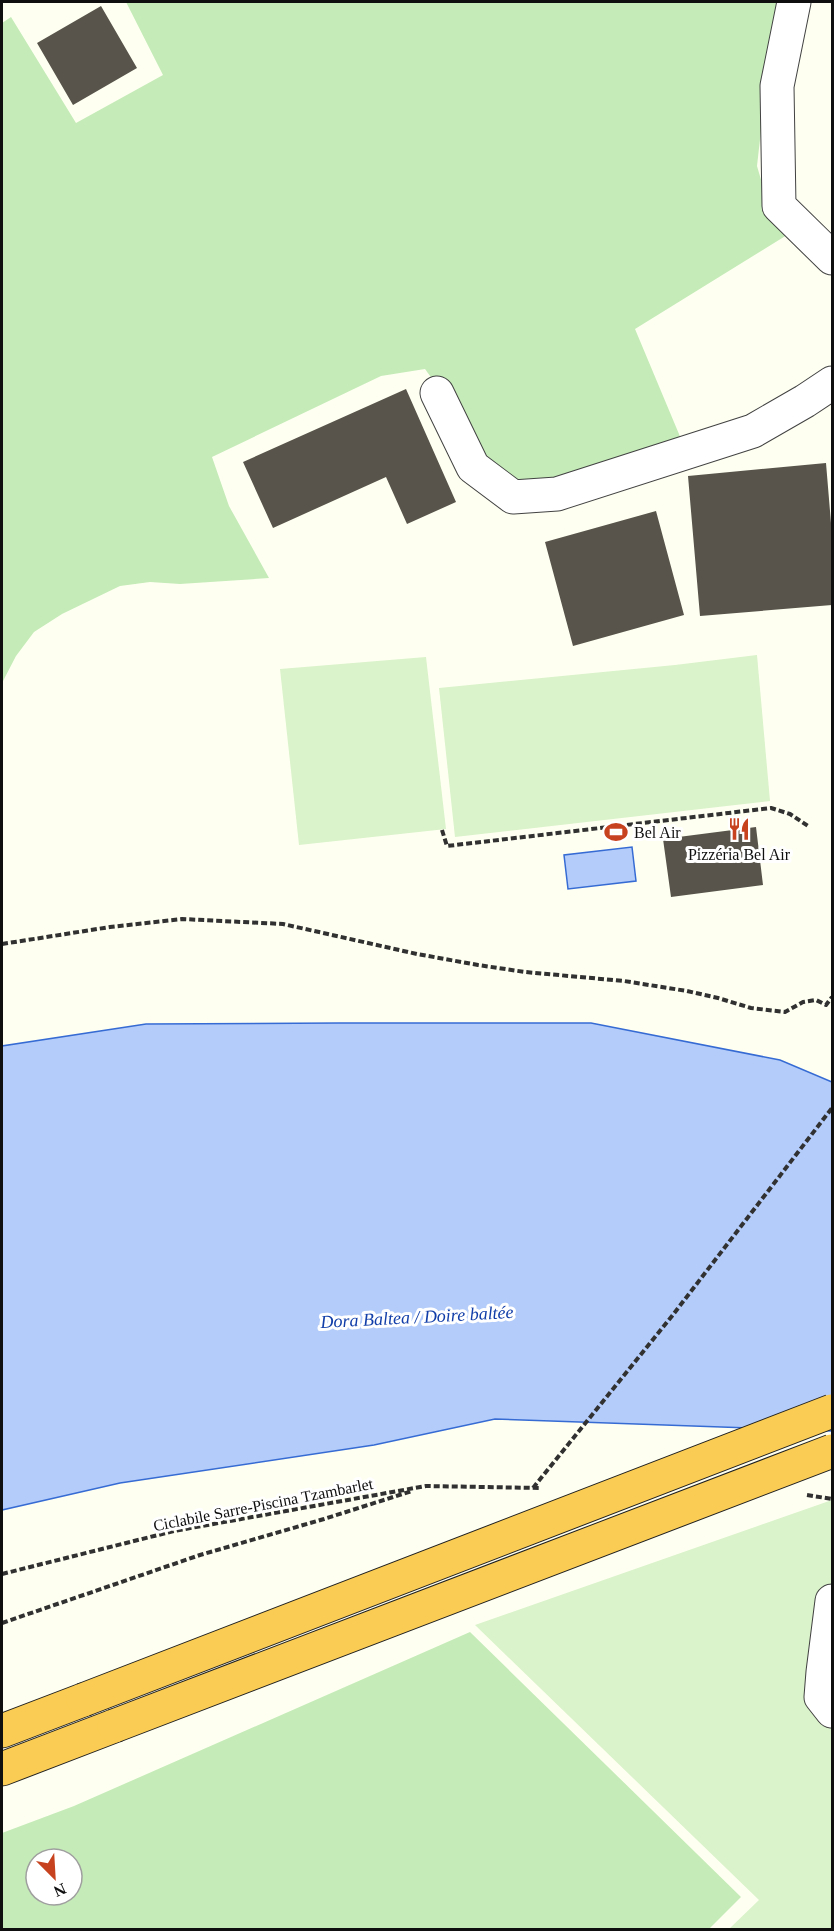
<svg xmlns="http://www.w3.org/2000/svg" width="834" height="1931" font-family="'Times New Roman',serif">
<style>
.green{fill:#c5ecb8;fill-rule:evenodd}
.pitch{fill:#daf3ca}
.water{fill:#b3ccf9;stroke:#366bd4;stroke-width:1.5}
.building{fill:#58544b}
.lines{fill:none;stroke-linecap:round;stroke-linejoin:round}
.minor-casing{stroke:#424242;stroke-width:35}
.highway-casing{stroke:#202020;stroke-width:35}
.path{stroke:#313131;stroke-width:4;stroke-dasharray:6 3;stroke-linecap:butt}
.minor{stroke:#fff;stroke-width:33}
.highway{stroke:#fbcc53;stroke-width:33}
.highway-bridge-casing{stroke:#202020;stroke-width:35;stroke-linecap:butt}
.highway-bridge{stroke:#fbcc53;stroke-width:33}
.labels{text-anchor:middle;stroke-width:6;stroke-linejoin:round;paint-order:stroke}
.poi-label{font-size:16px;fill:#0f0f0f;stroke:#fff;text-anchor:start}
.street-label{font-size:16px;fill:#0f0f0f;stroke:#fff}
.water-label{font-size:18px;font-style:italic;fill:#113ea8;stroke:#fff}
</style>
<rect width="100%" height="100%" fill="#fefff1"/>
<path class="green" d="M126 2H781L765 95 757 166 766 197 787 235 635 329 684 446 592 479 493 481 443 394 425 369 381 376 212 457 229 506 269 578 180 584 150 582 120 586 62 614 34 632 16 656 2 683V23L11 17 76 123 163 75Z
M470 1632 741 1897 709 1929H2V1833L74 1806ZM36 1859H72V1895H36Z"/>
<path class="pitch" d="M757 655 770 801 455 837 439 688 675 665Z
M426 657 446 829 299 845 280 669Z
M832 1500V1929H729L759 1900 475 1625Z"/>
<path class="water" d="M632 847 636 881 568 889 564 855Z
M339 1023H591L780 1060 832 1082V1431L495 1419 374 1445 120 1483 2 1510V1046L146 1024Z"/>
<path class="building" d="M101 6 137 68 73 105 37 43Z
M406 389 456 502 407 524 386 477 273 528 243 462Z
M826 463 832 535V605L700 616 688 476Z
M656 511 684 615 573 646 545 542Z
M756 827 763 885 671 897 663 839Z"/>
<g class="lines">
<g class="minor-casing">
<path id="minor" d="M794 2 777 86 779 206 832 258
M437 393 473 467 513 497 557 494 753 431 805 401 832 383
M832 1665 823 1672 821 1697 832 1711
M823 1672 832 1601"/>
</g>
<g class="highway-casing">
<path id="highway" d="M2 1731 83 1700
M2 1769 114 1726"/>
</g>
<path class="path" d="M442 830 447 846 771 808 790 814 808 826
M2 944 110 927 182 919 283 924 417 954 478 965 525 972 624 981 687 991 718 998 751 1008 785 1012 803 1002 816 1000 826 1005 832 997
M533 1488 672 1316 832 1108
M807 1495 832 1499
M2 1574 174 1531 426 1486 540 1488
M2 1623 200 1555 324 1519 412 1491"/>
<use href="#minor" class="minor"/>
<use href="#highway" class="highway"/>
<g class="highway-bridge-casing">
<path id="highway-bridge" d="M83 1700 832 1411
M114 1726 832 1451"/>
</g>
<use href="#highway-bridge" class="highway-bridge"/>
</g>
<defs>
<g id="restaurant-bare" transform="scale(1.8)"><path d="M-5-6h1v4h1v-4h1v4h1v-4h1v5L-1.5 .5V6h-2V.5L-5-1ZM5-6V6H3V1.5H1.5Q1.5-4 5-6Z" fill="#c7431f" stroke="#fff" stroke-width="2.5" paint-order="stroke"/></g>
<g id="stadium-bare" transform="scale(1.8)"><path d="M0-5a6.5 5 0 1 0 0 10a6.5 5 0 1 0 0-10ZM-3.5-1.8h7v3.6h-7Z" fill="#c7431f" stroke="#fff" stroke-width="2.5" paint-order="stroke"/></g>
</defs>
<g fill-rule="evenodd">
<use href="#restaurant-bare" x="739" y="829"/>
<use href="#stadium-bare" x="616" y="832"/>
</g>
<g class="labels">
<g class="poi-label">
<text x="634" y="838">Bel Air</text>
<text x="739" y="860" text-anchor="middle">Pizzéria Bel Air</text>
</g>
<g class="street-label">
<text transform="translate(263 1504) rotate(-11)" y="6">Ciclabile Sarre-Piscina Tzambarlet</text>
</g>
<g class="water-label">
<text transform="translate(417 1317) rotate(-3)" y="6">Dora Baltea / Doire baltée</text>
</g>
</g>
<rect width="834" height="1931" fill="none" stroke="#0f0f0f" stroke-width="6"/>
<g transform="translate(54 1877) rotate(156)"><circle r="28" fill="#ffffff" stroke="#9f9f9f" stroke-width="1.5"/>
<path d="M0-4.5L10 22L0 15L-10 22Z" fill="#c7431f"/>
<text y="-9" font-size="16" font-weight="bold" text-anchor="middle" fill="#0f0f0f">N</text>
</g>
</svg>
